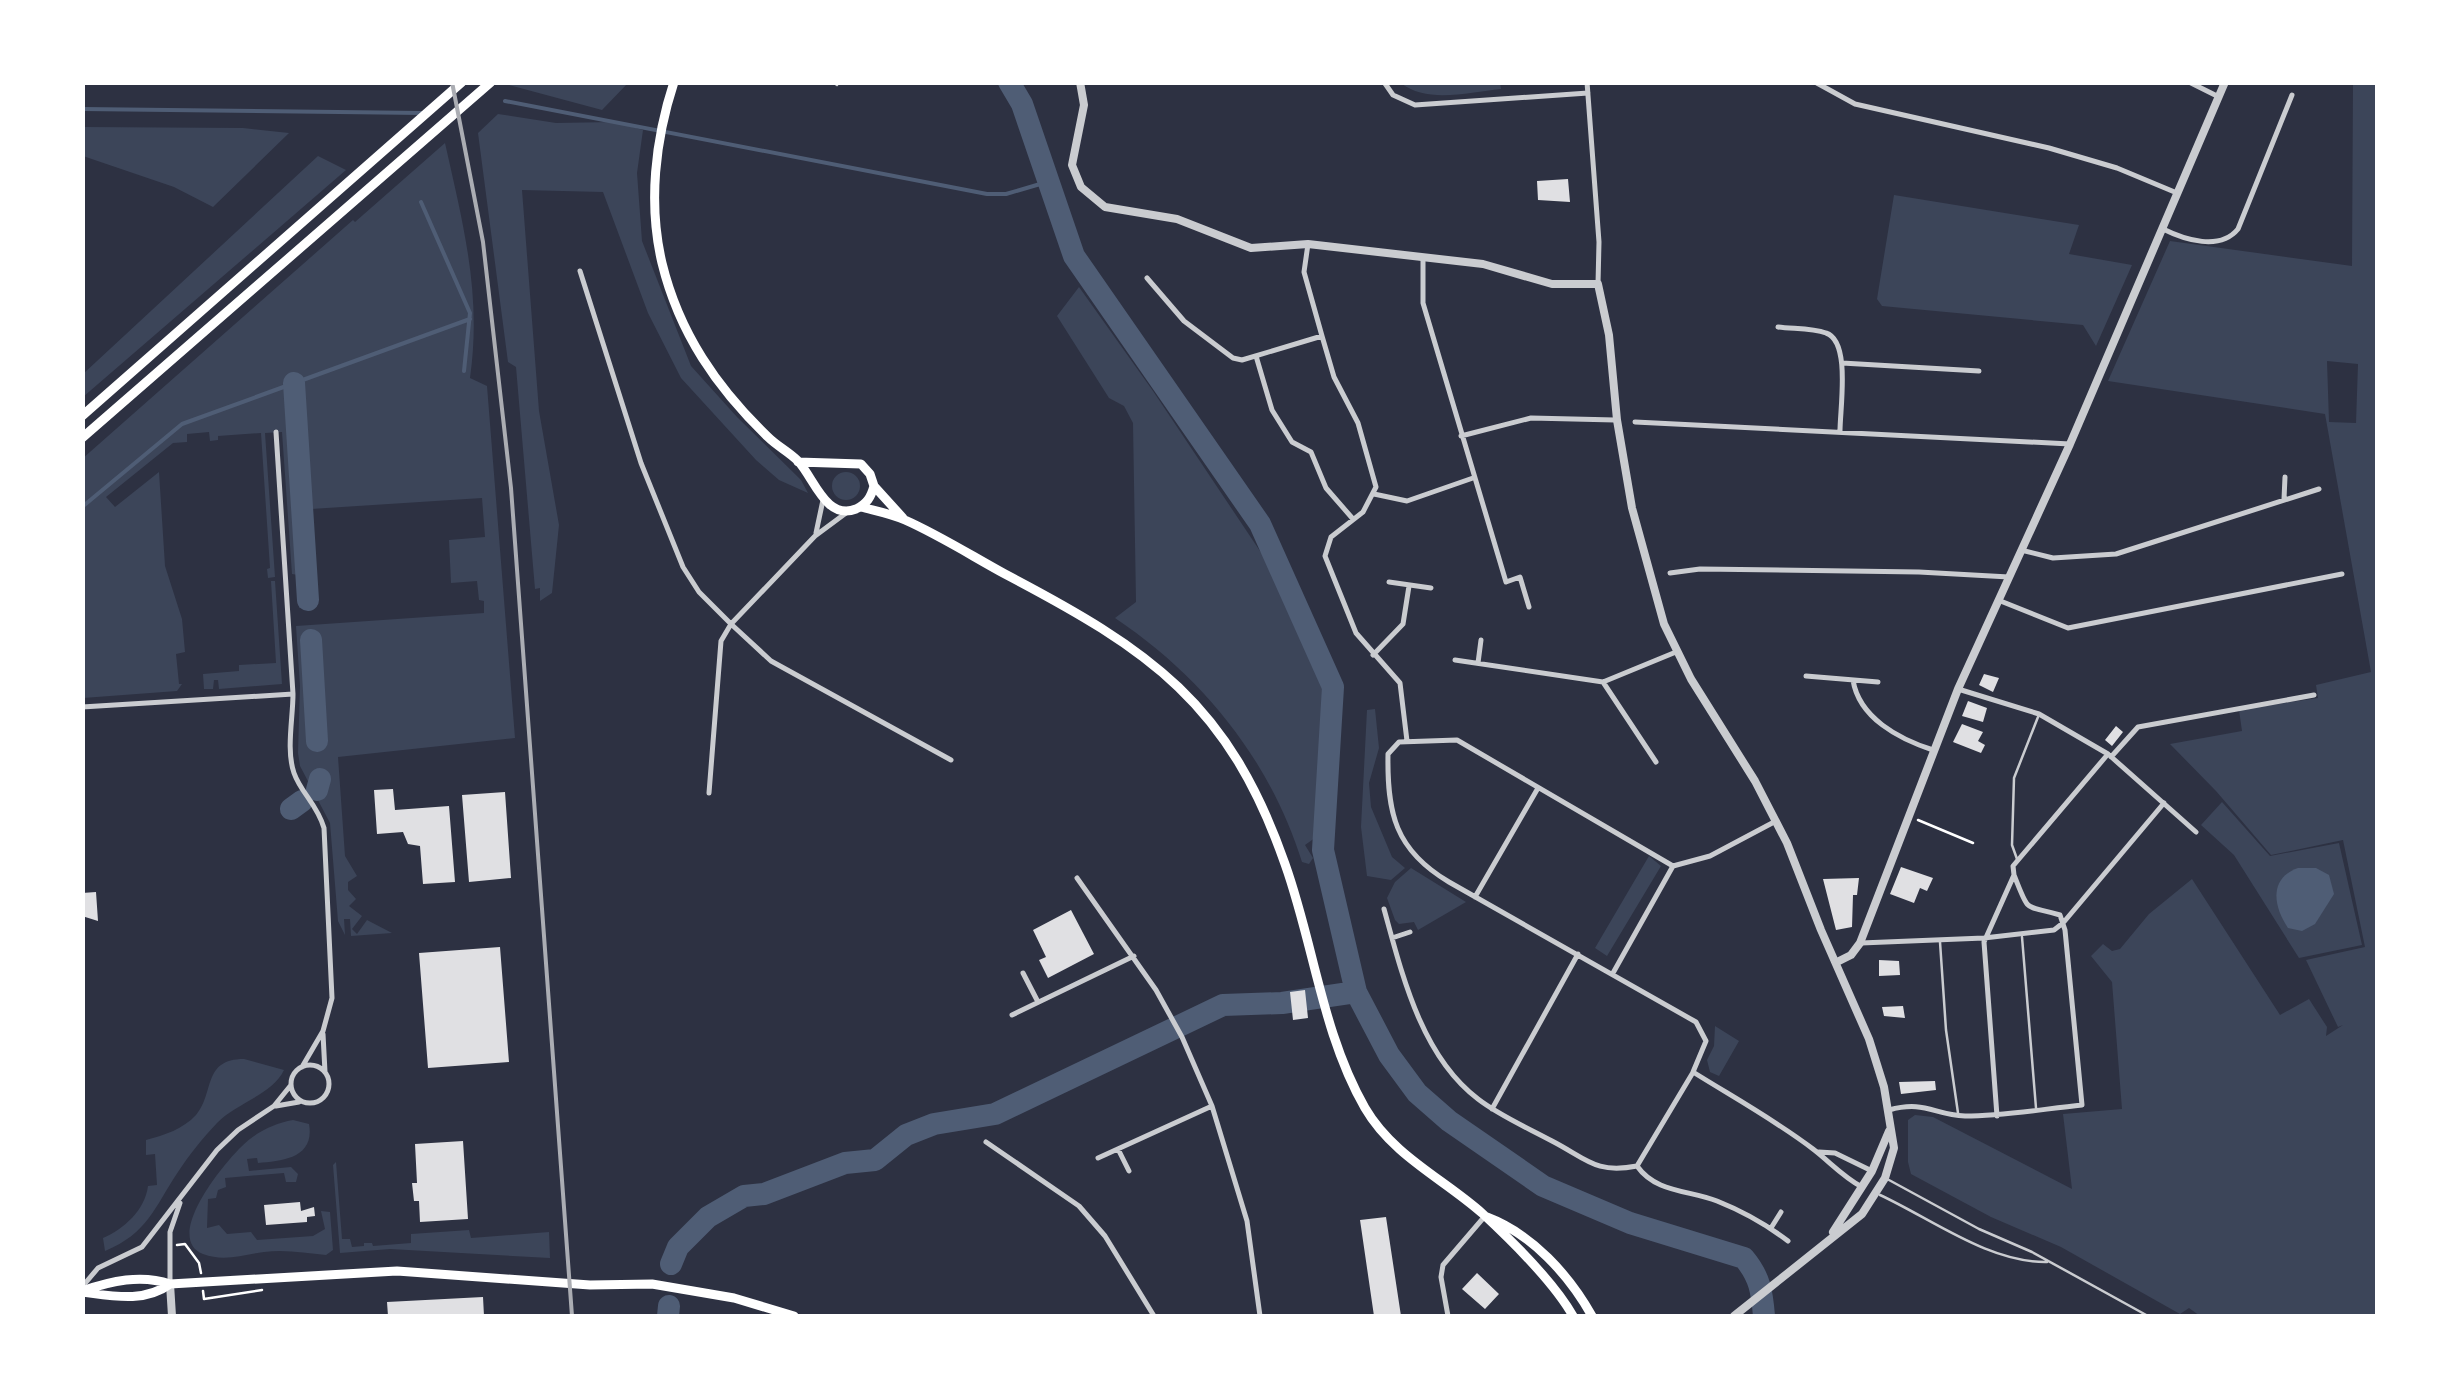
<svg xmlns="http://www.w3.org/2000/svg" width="2460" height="1399" font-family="Roboto,sans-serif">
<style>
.green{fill:#3c4559;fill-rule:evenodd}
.water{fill:#4f5d75}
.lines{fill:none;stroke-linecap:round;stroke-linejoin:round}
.stream{stroke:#4f5d75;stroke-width:4}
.river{stroke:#4f5d75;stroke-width:22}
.building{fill:#e0e0e3}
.path{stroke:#fff;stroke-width:2.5}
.service{stroke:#caccd0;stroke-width:2.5}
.minor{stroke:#caccd0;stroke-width:5}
.tertiary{stroke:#caccd0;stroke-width:8}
.primary{stroke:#fff;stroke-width:9}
.trunk{stroke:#fff;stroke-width:9}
.rail{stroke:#abadb3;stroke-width:4}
</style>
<rect width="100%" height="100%" fill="#2d3142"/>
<path class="green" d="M512 83V82L628 83 602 110 509 85Z
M1401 83H1500L1501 89C1469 92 1427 104 1401 83Z
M2353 83H2377V1316H2200L2189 1308 2180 1314 2061 1247 1991 1217 1911 1174 1908 1162V1120L1915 1115 1933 1117 2072 1189 2063 1114 2122 1109 2112 982 2091 956 2103 944 2112 951 2120 949 2149 914 2192 879 2280 1015 2309 999 2327 1027 2326 1036 2343 1025 2338 1027 2306 960 2365 947 2343 840 2271 855 2216 791 2170 744 2242 731 2239 710 2318 698 2316 685 2371 672 2325 414 2108 381 2170 241 2352 266ZM2327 361 2358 364 2356 423 2329 422Z
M498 114 556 123 614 122 643 130 637 173 642 241 691 366 737 417 801 480 808 493 779 480 756 460 681 378 648 313 603 192 522 190 539 411 559 525 552 593 540 601V588L535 589 516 367 508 362 478 133Z
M83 127 243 128 289 133 213 207 174 187 83 156Z
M445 143C463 224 482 294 470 378L487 386 515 738 338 757 345 856 357 876 348 882V890L356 899 349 906 362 916 352 929 357 934 367 920 392 933 351 936 350 919H344L345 935 338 921 330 823 300 766 298 753 300 686 296 626 484 613V601L479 600 477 581 451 583 449 540 485 537 482 498 311 509 317 607 299 608 298 575 292 574 282 432 265 433 275 577 268 578 267 569 270 568 261 433 218 436V440L210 441 209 432 187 434V442L173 443 106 497 115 507 159 472 165 566 182 619 185 652 176 654 179 684H182L177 691 83 698 82 459 353 220 355 222Z
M318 156 346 170 83 397V374Z
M1894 195 2079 225 2069 254 2132 265 2096 346 2083 325 1882 306 1877 299Z
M1079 287 1153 391 1268 563 1320 678 1325 703 1319 835 1305 845 1313 858 1309 864 1302 862C1270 760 1203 677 1115 618L1136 602 1133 423 1124 406 1109 398 1057 316Z
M832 486a14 14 0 1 1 28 0a14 14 0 1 1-28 0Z
M271 581H275L282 684 219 689 218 680H214L213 689H204L203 674 239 671V665L276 663Z
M1375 709 1379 748 1369 783 1371 807 1392 857 1405 868 1391 880 1367 876 1361 827 1367 710Z
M2222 802 2270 856 2339 843 2362 945 2299 958 2234 855 2201 825Z
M1649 856 1661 866 1607 956 1595 948Z
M1411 868 1466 902 1418 930 1414 922 1399 924 1395 920 1387 898 1395 882Z
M1715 1026 1739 1041 1719 1076 1710 1072 1707 1060 1714 1046Z
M244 1059 284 1070C272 1095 236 1103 217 1123 203 1138 189 1155 178 1172 154 1208 148 1233 105 1251L103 1238C124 1229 145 1210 148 1186L157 1185 155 1154 146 1155V1140C165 1135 183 1129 196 1115 215 1093 202 1059 244 1059Z
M293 1120 309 1124C315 1158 283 1161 258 1163L257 1158 247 1159 249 1171 291 1167 298 1174 296 1182H286L284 1173 225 1178 226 1187 218 1190 216 1198 208 1199 207 1228 219 1225 227 1234 251 1232 257 1240 313 1236 325 1229 321 1211 330 1212 333 1250 326 1255C306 1253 284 1249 264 1252 242 1255 224 1262 203 1254 160 1237 232 1152 250 1139 263 1129 277 1123 293 1120Z
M336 1162 342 1239H350L352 1247 364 1246V1243H372L373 1246 411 1243V1234L469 1230 471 1238 549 1232 550 1258 390 1249 340 1253 333 1165Z"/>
<path class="water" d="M2298 868H2316L2329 875 2334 894 2315 924 2302 931 2288 928C2273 906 2269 878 2298 868Z"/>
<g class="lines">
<path class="stream" d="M505 101 987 194H1006L1047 182
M82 109 423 113
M421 202 470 313 464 371
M82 507 182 424 470 319"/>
<path class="river" d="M1009 82 1022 104 1074 256 1260 524 1333 687 1323 850 1356 992 1389 1055 1417 1093 1449 1121 1543 1186 1630 1223 1744 1258C1760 1277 1762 1292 1764 1316
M294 383 308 600
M311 640 317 741
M317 790 320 779
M291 809 302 801
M671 1264 678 1247 708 1217 744 1196 764 1194 845 1163 875 1160 906 1135 934 1124 995 1114 1223 1005 1282 1003 1356 992
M668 1316 669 1306"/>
</g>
<path class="building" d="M1568 179 1570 202 1538 200 1537 181Z
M1984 674 1999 678 1993 692 1979 685Z
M1968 701 1987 708 1983 722 1962 716Z
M1962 724 1983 732 1978 741 1985 745 1981 753 1953 742Z
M2116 726 2123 732 2112 746 2105 740Z
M393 789 395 810 449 806 455 882 423 884 420 846 408 844 403 832 377 834 374 790Z
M505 792 511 878 469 882 462 795Z
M1901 867 1933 878 1927 891 1920 888 1914 903 1890 894Z
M1859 878 1857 895H1853L1852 927 1836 930 1823 879Z
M96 892 98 921 82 916V893Z
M1071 910 1094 954 1048 978 1039 960 1046 957 1033 930Z
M500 947 509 1062 428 1068 419 953Z
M1879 960 1899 961 1900 975 1879 976Z
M1305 990 1308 1018 1293 1020 1290 992Z
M1903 1006 1905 1018 1884 1016 1882 1007Z
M1935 1081 1936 1090 1901 1094 1899 1082Z
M463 1141 468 1219 420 1222 419 1201H414L412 1183H417L415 1144Z
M300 1202 301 1211 314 1207 315 1216 307 1217V1222L266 1225 264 1205Z
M1386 1217 1401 1316H1374L1360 1220Z
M1477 1273 1499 1294 1485 1309 1462 1289Z
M483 1297 484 1316H388L387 1302Z"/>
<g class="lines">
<path class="path" d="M2378 98V178
M1918 820 1973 843
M177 1245 185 1244 199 1263 201 1273
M203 1291 204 1299 262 1290"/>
<path class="service" d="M833 82 837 85
M2017 859 2012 845 2014 778 2038 717
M2022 937 2036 1108
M1940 942 1946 1030 1958 1113
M1889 1180 1979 1229 2032 1252 2148 1316
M1880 1195C1932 1219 1989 1263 2047 1262"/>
<path class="minor" d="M1384 82 1393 95 1415 105 1588 93
M1587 82 1599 242 1598 284
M1815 82 1855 104 2049 148 2117 168 2177 193
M2189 82 2217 96
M2163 229C2185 240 2220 251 2238 229L2292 95
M1308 244 1304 272 1322 336 1334 377 1358 423 1376 487 1363 512 1331 537 1325 556 1356 633 1400 683 1407 741
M1423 258V303L1506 582 1520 577 1529 607
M580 271 641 463 683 567 699 592 731 624 721 641 709 793
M1147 278 1184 321 1233 358 1242 360 1322 336
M1778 327C1793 329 1812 328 1826 333 1851 341 1840 408 1840 431
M1256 356 1272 410 1292 442 1311 452 1326 488 1353 519
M1842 363 1979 371
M1635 422 2070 444
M276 432 293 694
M1461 436 1531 418 1615 420
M1374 494 1407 501 1473 478
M2284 499 2285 477
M846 513 815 536 731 624 771 661 951 760
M816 533 823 500
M2021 550 2053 558 2116 554 2319 489
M1670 573 1700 569 1919 572 2009 577
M1389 582 1431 588
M1998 600 2068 628 2342 574
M1373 655 1403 624 1409 586
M1455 660 1603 682 1676 652
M1478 663 1481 640
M1806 676 1878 682
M1853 680C1859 718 1899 739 1933 750
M1603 682 1656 762
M1958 689 2039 714 2108 754 2196 832
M82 707 293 694C293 718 286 750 294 773 301 793 317 804 324 828L332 998 323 1031 302 1067
M2111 757 2138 727 2314 695
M1776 821 1710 856 1673 866 1457 740 1399 742 1388 754C1387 813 1395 850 1449 882L1696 1022 1706 1041 1693 1072C1733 1097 1775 1120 1813 1149 1830 1162 1843 1177 1862 1187
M1077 878 1156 990 1182 1037 1212 1106 1247 1221 1260 1316
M1475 897 1538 788
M1384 909C1402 974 1421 1056 1478 1099 1500 1116 1528 1128 1552 1141 1587 1159 1595 1174 1637 1166 1656 1193 1689 1190 1717 1201 1742 1211 1767 1225 1788 1241
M1392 938 1410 932
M1861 943 1984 938 2054 930 2063 923 2164 803
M1023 973 1038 1002
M1613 973 1673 866
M1012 1015 1134 956
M323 1034 325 1072
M291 1084a19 19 0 1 1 38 0a19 19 0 1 1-38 0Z
M276 1106 299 1102
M1492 1109 1578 954
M1889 1110C1925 1100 1934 1115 1965 1116 2004 1116 2043 1109 2082 1105L2065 930 2060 915C2023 904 2030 915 2014 875
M1997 1116 1984 942 2014 875 2013 866 2108 754
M986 1142 1079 1206 1105 1236 1154 1316
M1118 1149 1129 1171
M1819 1152 1835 1153 1872 1171
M1098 1158 1212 1106
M1637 1166 1692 1074
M1771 1228 1781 1212
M170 1284V1232L180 1203
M82 1287 98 1268 142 1247 217 1150 238 1130 274 1106 291 1085
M1448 1316 1441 1277 1443 1265 1485 1216"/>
<path class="tertiary" d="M1080 82 1084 105 1072 165 1081 187 1105 207 1177 219 1251 248 1308 244 1483 264 1552 284H1598L1609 335 1617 420 1632 508 1664 624 1691 679 1755 781 1787 843 1821 930 1869 1039 1884 1087 1894 1148 1885 1178 1862 1214 1734 1316
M1837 962 1851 955 1860 943 1958 689 2070 444 2225 82
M1833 1232 1872 1171 1889 1131
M170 1284 172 1316"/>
<path class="primary" d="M674 82C655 140 648 204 662 263 679 333 717 388 768 437 777 446 789 452 798 461 814 478 826 521 856 509 867 504 871 497 874 486
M798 462 861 464 870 474 874 486 903 518
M861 507C876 511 892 514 905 520 939 535 972 556 1005 574 1150 650 1229 703 1285 864 1314 945 1322 1033 1365 1108 1393 1156 1444 1179 1483 1214 1512 1241 1554 1282 1573 1316
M1487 1217C1532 1234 1569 1275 1592 1316
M82 1291C111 1281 141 1274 170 1284L397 1271 590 1285 652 1284 734 1298 794 1316
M82 1292C113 1296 144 1303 170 1284"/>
<path class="trunk" d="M82 416 462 82
M82 438 491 82"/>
<path class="rail" d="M452 82 483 242 511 488 572 1316"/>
</g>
<rect width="2460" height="1399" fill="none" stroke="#ffffff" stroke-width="170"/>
</svg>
